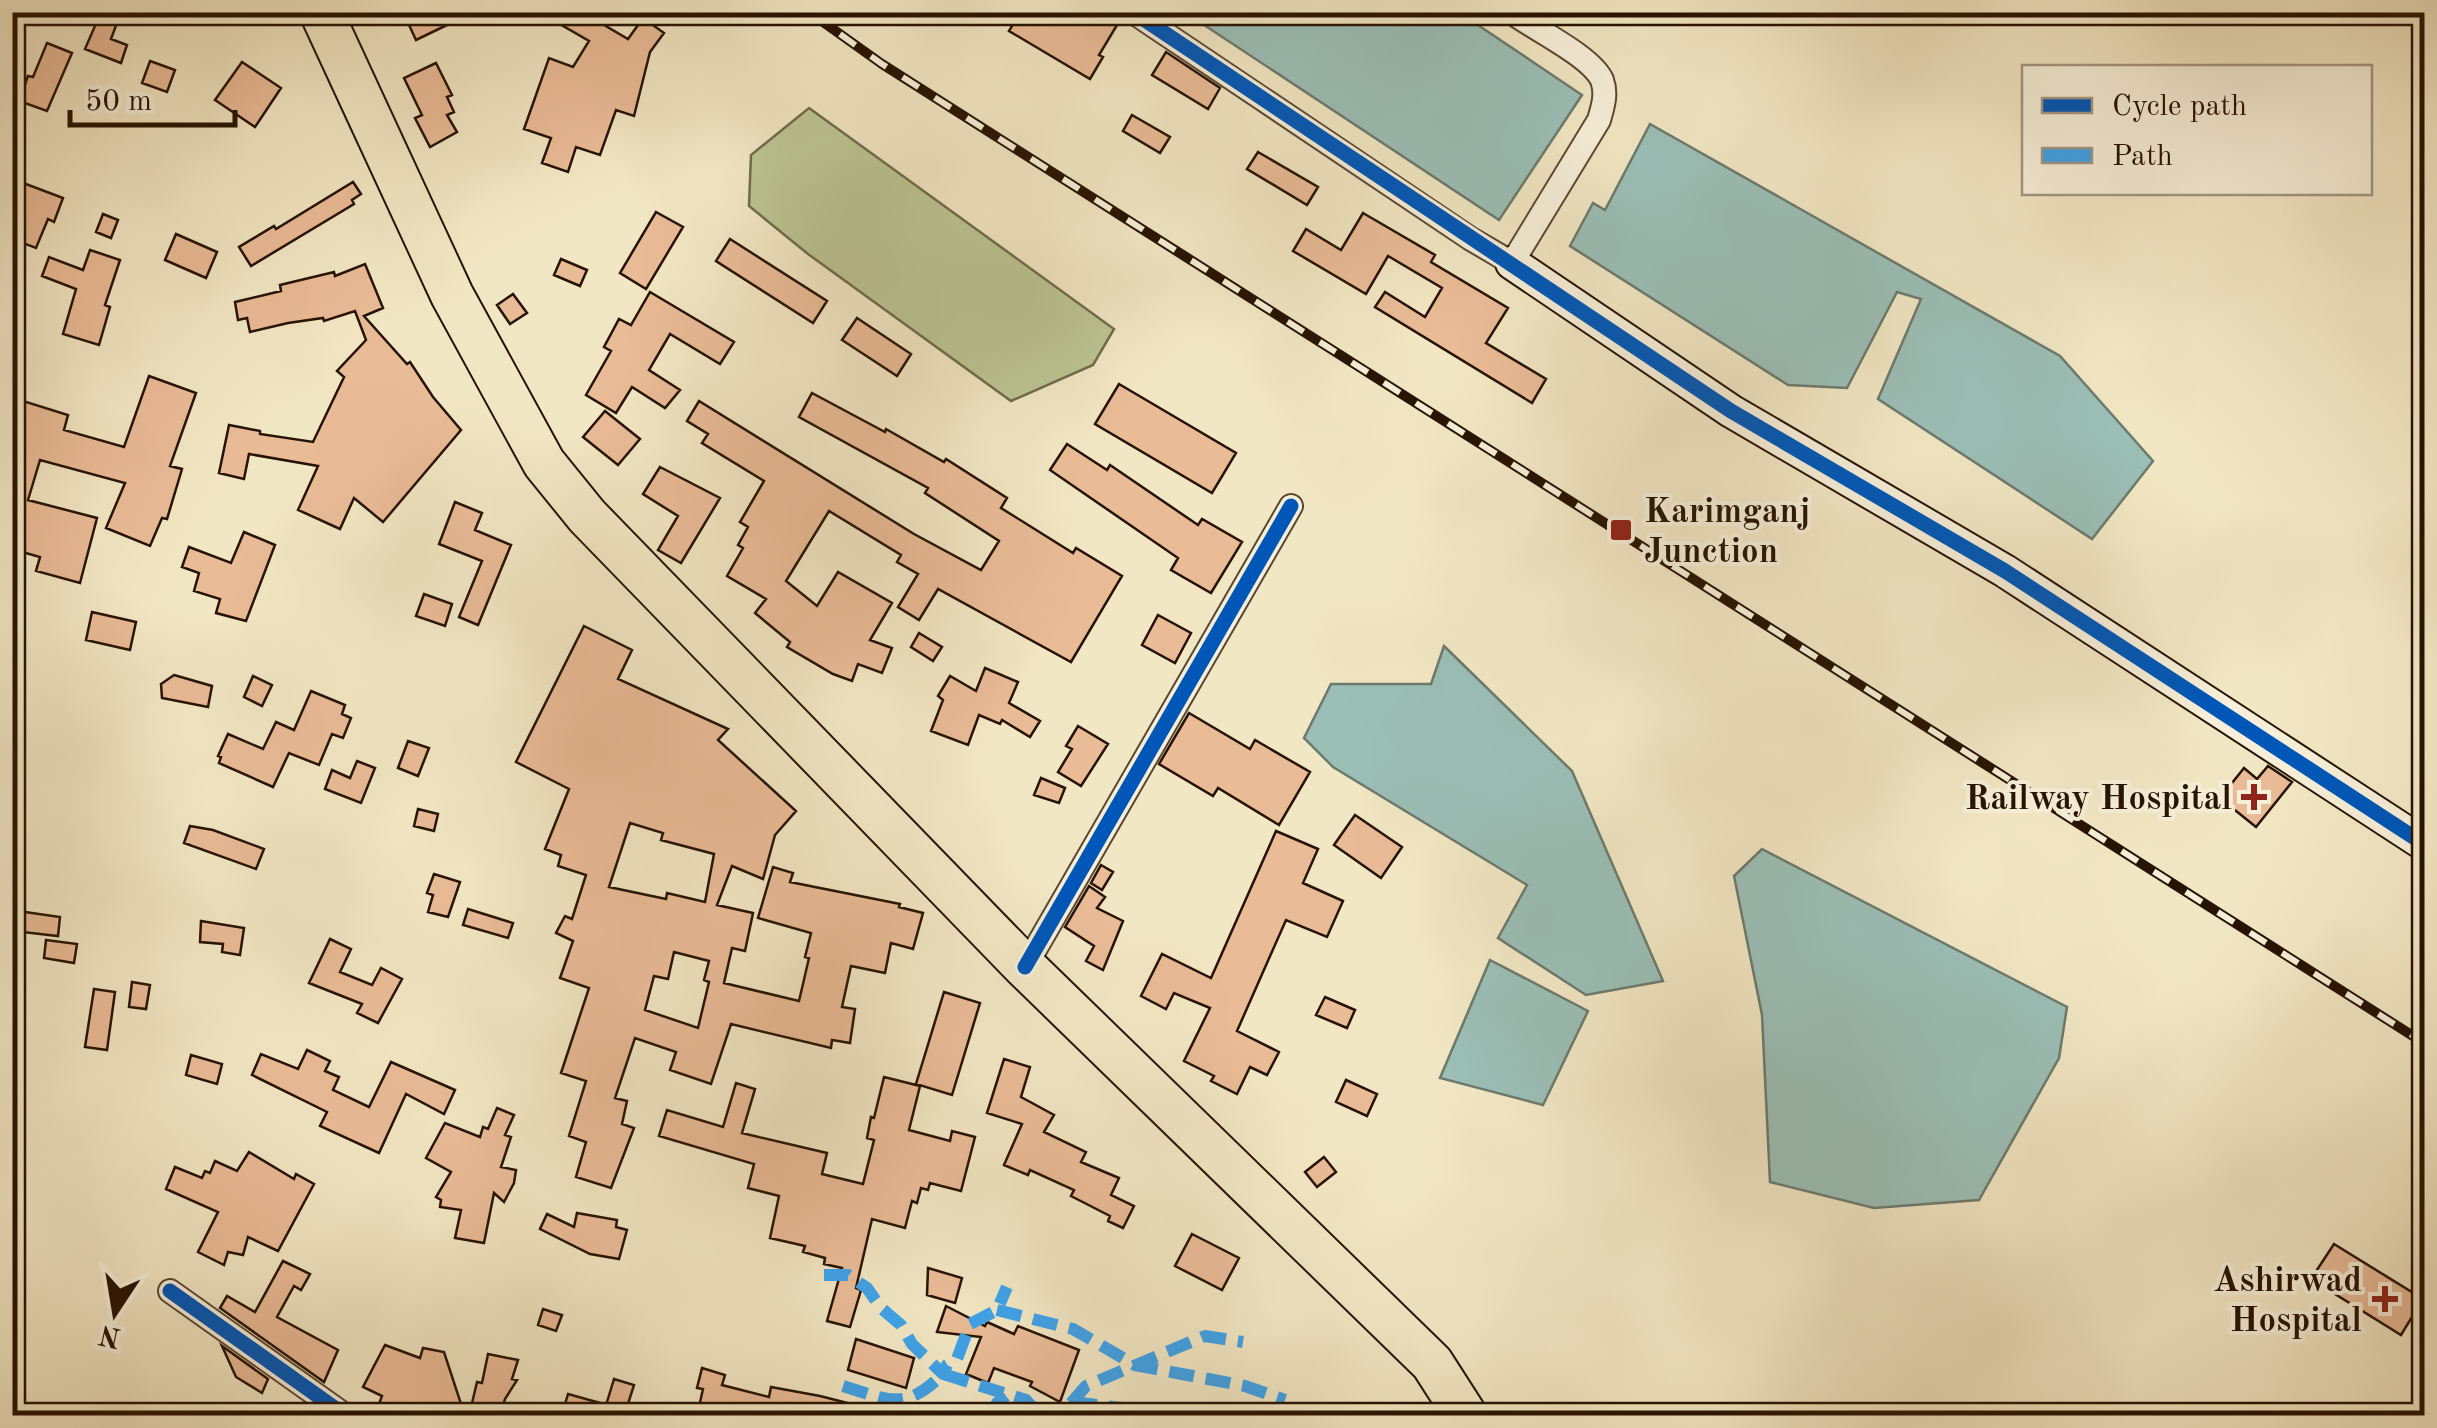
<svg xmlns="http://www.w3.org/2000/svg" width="2437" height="1428" font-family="'Old Standard TT',serif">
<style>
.green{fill:#bcc594;stroke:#716c4a;stroke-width:2.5}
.water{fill:#9bbfb7;stroke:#6c7a6e;stroke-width:2.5}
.building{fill:#eabb97;stroke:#261300;stroke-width:2.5;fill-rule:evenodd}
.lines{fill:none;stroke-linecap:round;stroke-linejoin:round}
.street-casing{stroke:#594831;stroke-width:26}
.secondary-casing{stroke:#261300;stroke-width:36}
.highway-casing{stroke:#261300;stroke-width:46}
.street{stroke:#f7efd9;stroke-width:22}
.secondary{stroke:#f7efd9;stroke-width:32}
.highway{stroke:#f2e7c4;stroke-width:42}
.rail-casing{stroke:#261300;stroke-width:10}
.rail{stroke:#f7efd9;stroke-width:6;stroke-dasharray:19;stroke-linecap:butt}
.quiet{stroke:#3ea2e9;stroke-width:12;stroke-dasharray:25 12;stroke-linecap:butt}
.cycleway-casing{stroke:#f7efd9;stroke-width:21}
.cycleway{stroke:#0057b8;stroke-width:15}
.poi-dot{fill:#8f2418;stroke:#f7efd9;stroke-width:4}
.labels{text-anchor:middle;stroke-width:8;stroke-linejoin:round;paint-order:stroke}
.poi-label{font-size:35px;font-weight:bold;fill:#261300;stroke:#f7efd9;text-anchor:end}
</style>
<rect width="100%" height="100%" fill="#f2e7c4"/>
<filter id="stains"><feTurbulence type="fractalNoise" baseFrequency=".002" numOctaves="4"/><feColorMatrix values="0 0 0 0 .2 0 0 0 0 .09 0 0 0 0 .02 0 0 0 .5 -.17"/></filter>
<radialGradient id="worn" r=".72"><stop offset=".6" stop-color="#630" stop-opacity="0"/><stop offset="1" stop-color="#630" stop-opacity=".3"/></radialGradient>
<path class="green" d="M809 108 1114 329 1093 365 1011 401 808 254 749 206 751 155Z"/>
<path class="water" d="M1186 13H1460L1582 95 1499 220Z
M1650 124 2060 356 2153 461 2092 539 1878 399 1921 299 1897 292 1847 388 1788 385 1570 246 1593 203 1605 210Z
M1444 646 1572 771 1663 981 1586 995 1498 938 1527 885 1333 767 1304 738 1331 684H1431Z
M1762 849 2067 1007 2059 1058 1979 1200 1874 1208 1770 1182 1762 1015 1734 876Z
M1490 960 1588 1011 1543 1105 1440 1078Z"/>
<path class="building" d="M101 12H121L111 39 127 45 121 63 85 49Z
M403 12H474L416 40Z
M539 12H582L628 39 643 18 664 33 650 52 634 116 616 110 600 155 576 147 568 172 542 163 551 138 524 129 549 58 573 67 589 41Z
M1020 12H1109L1120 20 1099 55 1103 57 1090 79 1009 31Z
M47 43 72 53 47 111 19 101 28 76 33 77Z
M1166 52 1220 88 1208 109 1152 75Z
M150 61 175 70 167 92 142 83Z
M242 62 281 88 255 127 215 100Z
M436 63 452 95 447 97 454 112 447 115 457 132 430 147 415 118 422 115 404 78Z
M1132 115 1170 137 1160 153 1123 131Z
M1258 152 1318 187 1307 205 1247 169Z
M18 181 63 198 54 222 48 219 36 248 12 239V195Z
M353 182 361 194 352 200 354 204 251 266 239 247 274 226 276 229Z
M656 212 683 227 646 289 620 273Z
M1363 213 1435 255 1431 262 1508 308 1486 343 1546 379 1532 403 1375 307 1385 292 1425 317 1442 288 1388 256 1366 294 1293 251 1306 229 1341 250Z
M103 214 118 220 111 238 96 232Z
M176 234 217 252 206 278 165 260Z
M730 239 827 301 813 323 716 261Z
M90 250 120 260 105 305 110 307 99 345 63 334 76 289 42 276 49 257 83 270Z
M561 259 587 270 580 286 554 275Z
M365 264 383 308 364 316 407 364 410 362 433 397 461 430 383 522 354 498 340 529 298 510 318 466 249 454 244 479 219 473 229 425 260 431V434L313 442 344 377 337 371 366 340 355 311 324 321 323 318 288 323 250 332 247 318 238 320 235 302 281 291 280 285 334 272 335 276Z
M650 292 734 342 720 364 670 334 649 370 680 390 665 408 632 387 616 413 586 395 611 351 604 347 619 319 631 325Z
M513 294 527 313 510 324 497 305Z
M857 318 911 354 897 376 842 340Z
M149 376 196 393 170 466 182 469 167 519 162 518 150 546 106 528 125 483 40 460 28 500 97 518 80 583 36 571 40 557 12 549V423L20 400 68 415 64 430 124 447Z
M1119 384 1236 453 1212 493 1095 424Z
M812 393 885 432 886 429 944 462 946 459 1007 498 1001 508 1073 553 1076 548 1122 576 1071 662 938 589 919 620 898 607 918 574 897 562 901 555 829 511 786 581 817 606 838 572 892 603 870 640 892 648 882 673 858 664 852 681 833 674 787 647 790 642 755 613 766 599 727 576 743 548 738 545 748 527 740 522 764 481 702 443 708 434 687 421 699 401 914 534 981 570 999 541 925 493 928 488 799 417Z
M605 411 640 439 618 465 583 437Z
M1067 444 1107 470 1110 465 1198 525 1202 519 1242 542 1211 593 1171 570 1178 558 1050 470Z
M660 467 720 498 681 563 658 550 678 516 643 494Z
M455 502 482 513 475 530 511 545 478 625 459 617 482 561 439 544Z
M244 532 275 545 246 621 216 613 220 599 194 591 199 573 182 567 189 547 231 563Z
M424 594 452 604 445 626 416 616Z
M92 612 136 622 130 650 86 640Z
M1158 615 1191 633 1175 663 1142 645Z
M584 626 632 650 618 679 728 729 718 740 796 811 775 835 763 879 732 866 717 905 753 913 745 951 732 948 724 983 799 1001 809 958 805 957 811 933 758 918 773 867 793 873 790 882 900 904 899 907 923 913 913 949 891 943 885 973 851 966 842 1007 855 1009 850 1043 832 1040 831 1048 731 1024 711 1084 670 1070 676 1052 635 1038 615 1098 627 1101 622 1124 634 1128 611 1188 576 1177 586 1142 569 1136 586 1081 561 1073 589 988 560 978 573 941 556 933 565 916 572 919 586 875 558 866 561 855 545 849 569 789 516 762ZM630 823 663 833 661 840 714 854 705 902 667 893 666 899 609 887ZM674 952 709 961 704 980 709 982 698 1028 645 1010 654 976 668 979Z
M919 633 942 647 933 661 911 647Z
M985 668 1018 682 1009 703 1040 721 1030 737 1002 720 1000 724 979 715 968 745 931 731 943 700 938 696 950 676 976 691Z
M174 675 212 686 208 707 162 698 161 684Z
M253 676 272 685 262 706 244 697Z
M311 691 345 705 342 714 351 718 343 738 332 734 319 765 289 753 273 787 219 763 221 757 218 756 228 734 263 749 276 722 294 730Z
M1189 713 1250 749 1255 740 1310 772 1279 825 1218 788 1213 796 1159 764Z
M1078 726 1108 744 1081 786 1058 772 1072 749 1066 746Z
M408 741 429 748 418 776 398 768Z
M357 761 375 768 361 803 325 789 332 770 350 778Z
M2268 766 2292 782 2256 827 2220 798 2244 768 2257 779Z
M1041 778 1065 788 1059 803 1034 795Z
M418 809 438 814 434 831 414 826Z
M1355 815 1402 847 1381 878 1334 845Z
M190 826 213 830 264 849 256 869 184 843Z
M1276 831 1318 849 1303 883 1343 901 1327 937 1286 920 1237 1031 1279 1052 1267 1075 1250 1067 1237 1094 1211 1081 1214 1076 1184 1061 1210 1008 1174 993 1166 1009 1141 996 1162 954 1211 978Z
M1101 865 1113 872 1102 890 1091 883Z
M434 874 460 882 448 917 428 912 433 895 427 893Z
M1089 886 1105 897 1097 908 1123 921 1103 970 1086 961 1094 946 1065 927Z
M468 909 513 923 508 938 463 925Z
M25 912 60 917 58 936 22 932Z
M201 921 244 928 240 955 222 952 223 944 200 942Z
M330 939 351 949 340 972 372 985 381 968 402 979 378 1023 357 1013 362 1004 309 983Z
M46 940 77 944 74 963 44 958Z
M132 982 150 985 146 1009 129 1007Z
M94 989 115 992 107 1050 85 1047Z
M944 992 980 1003 952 1095 916 1084Z
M1325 997 1355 1010 1347 1028 1316 1015Z
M307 1050 330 1061 325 1071 339 1077 333 1090 369 1107 391 1062 455 1090 444 1114 406 1094 379 1153 320 1126 327 1112 252 1075 261 1054 298 1069Z
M191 1055 222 1064 217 1084 186 1075Z
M1004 1059 1030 1067 1021 1097 1054 1115 1044 1132 1086 1152 1081 1162 1119 1178 1111 1195 1134 1206 1123 1228 1108 1221 1110 1216 1071 1196 1074 1190 1030 1170 1028 1175 1004 1165 1022 1124 987 1113Z
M884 1077 920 1086 909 1130 950 1141 952 1131 975 1137 961 1191 930 1183 928 1190 921 1188 917 1203 912 1201 905 1228 872 1219 856 1288 861 1290 850 1327 827 1321 842 1268 824 1264 825 1258 803 1252 805 1246 770 1238 779 1196 748 1188 754 1164 659 1136 667 1110 723 1127 736 1083 755 1089 742 1133 827 1153 822 1174 863 1184 874 1140 867 1138 871 1117 874 1118Z
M1346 1080 1377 1094 1367 1116 1336 1102Z
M497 1108 514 1115 505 1135 511 1137 501 1167 516 1170 514 1183 504 1202 494 1193 484 1243 455 1238 461 1210 440 1207 441 1200 436 1197 451 1172 426 1158 445 1123 480 1137 483 1127 488 1129Z
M249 1152 294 1179 296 1174 314 1184 278 1251 248 1237 243 1255 228 1252 224 1265 198 1252 218 1212 166 1189 175 1167 202 1178 205 1171 210 1173 215 1161 237 1171Z
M1324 1157 1336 1172 1317 1187 1305 1172Z
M577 1213 617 1220 616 1227 627 1230 619 1259 590 1254 540 1229 547 1214 574 1227Z
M1192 1234 1239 1258 1222 1290 1175 1266Z
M2334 1244 2423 1299 2401 1335 2311 1279Z
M283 1261 310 1274 301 1290 294 1286 277 1317 338 1350 324 1382 220 1308 227 1296 255 1312Z
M928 1268 962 1278 955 1303 927 1295Z
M946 1306 985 1326 987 1322 1014 1334 1018 1326 1079 1350 1060 1402 1030 1386 1032 1382 994 1368 988 1383 966 1374 981 1337 937 1332Z
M543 1309 562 1315 556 1331 538 1325Z
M856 1339 914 1358 906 1388 848 1370Z
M385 1345 420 1358 423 1348 444 1352 465 1416H404L379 1404 382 1396 363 1387Z
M222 1346 268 1379 262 1393 236 1377Z
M488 1354 518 1360 512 1379 517 1380 505 1399 500 1416H469L477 1382 482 1383Z
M702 1368 725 1375 722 1385 769 1397 771 1387 820 1396 867 1408 866 1416H803L787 1412 786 1416H697L703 1389 697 1388Z
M614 1379 634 1385 627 1407 607 1402Z
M568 1394 625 1410 624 1416H575L563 1411Z"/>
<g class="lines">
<g class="street-casing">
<path id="street" d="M1133 12 1471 239 1512 263 1599 120C1603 106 1607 94 1602 80 1591 56 1534 29 1511 12
M1025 967 1291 506
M170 1291 346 1416"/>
</g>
<g class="secondary-casing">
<path id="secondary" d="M1512 263 1731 411 2005 571 2424 844"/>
</g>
<g class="highway-casing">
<path id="highway" d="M321 12 452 295 544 463 587 516 1025 967 1432 1363 1466 1416"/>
</g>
<use href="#street" class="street"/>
<use href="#secondary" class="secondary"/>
<use href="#highway" class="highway"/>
<g class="rail-casing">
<path id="rail" d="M809 12 882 64 2424 1043"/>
</g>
<use href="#rail" class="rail"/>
<path class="quiet" d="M824 1275H848L867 1288 881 1308 901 1325 912 1344 943 1374 947 1365 957 1359 970 1324 997 1310 1007 1287
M997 1310 1073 1329 1135 1365 1245 1386 1285 1400
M843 1386C891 1401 905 1411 943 1374L1026 1400 1039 1415
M1072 1402 1131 1409 1146 1416
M993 1416 997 1403 1010 1393
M1038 1416 1064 1411 1086 1386 1205 1336 1243 1342"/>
<g class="cycleway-casing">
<path id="cycleway" d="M1133 12 1731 411 2005 571 2424 844
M1025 967 1291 506
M170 1291 346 1416"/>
</g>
<use href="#cycleway" class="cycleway"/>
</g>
<g class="poi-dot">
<rect x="1609" y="518" width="24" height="24" rx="5"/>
<path d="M2249 782h10v10h10v10h-10v10h-10v-10h-10v-10h10z"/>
<path d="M2380 1284h10v10h10v10h-10v10h-10v-10h-10v-10h10z"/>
</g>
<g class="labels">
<g class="poi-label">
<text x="1644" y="522" text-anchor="start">Karimganj<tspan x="1644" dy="40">Junction</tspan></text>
<text x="2232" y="809">Railway Hospital</text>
<text x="2362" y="1291">Ashirwad<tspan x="2362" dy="40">Hospital</tspan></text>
</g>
</g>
<rect width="2437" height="1428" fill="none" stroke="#f2e7c4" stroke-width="50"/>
<rect x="15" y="15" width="2407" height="1398" fill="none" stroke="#261300" stroke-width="5"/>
<rect x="25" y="25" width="2387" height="1378" fill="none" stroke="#261300" stroke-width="2.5"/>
<rect x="2022" y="65" width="350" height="130" fill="#f7efd9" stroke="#a39782" stroke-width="2.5"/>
<rect x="2042" y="98" width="50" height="15" fill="#0057b8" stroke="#a39782" stroke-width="2.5"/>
<text x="2112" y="115" font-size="30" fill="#261300">Cycle path</text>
<rect x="2042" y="148" width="50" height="15" fill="#3ea2e9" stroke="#a39782" stroke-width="2.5"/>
<text x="2112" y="165" font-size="30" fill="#261300">Path</text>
<g transform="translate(115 1313) rotate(192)" stroke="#f7efd9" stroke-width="8" paint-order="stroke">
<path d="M0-8L18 38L0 25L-18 38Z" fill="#261300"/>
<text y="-15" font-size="28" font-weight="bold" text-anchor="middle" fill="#261300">N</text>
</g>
<path d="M70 110v15h165v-15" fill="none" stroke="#261300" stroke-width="5"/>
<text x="85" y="110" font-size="30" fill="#261300" stroke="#f7efd9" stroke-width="8" paint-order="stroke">50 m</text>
<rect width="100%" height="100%" filter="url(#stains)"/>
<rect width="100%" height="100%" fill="url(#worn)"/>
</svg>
